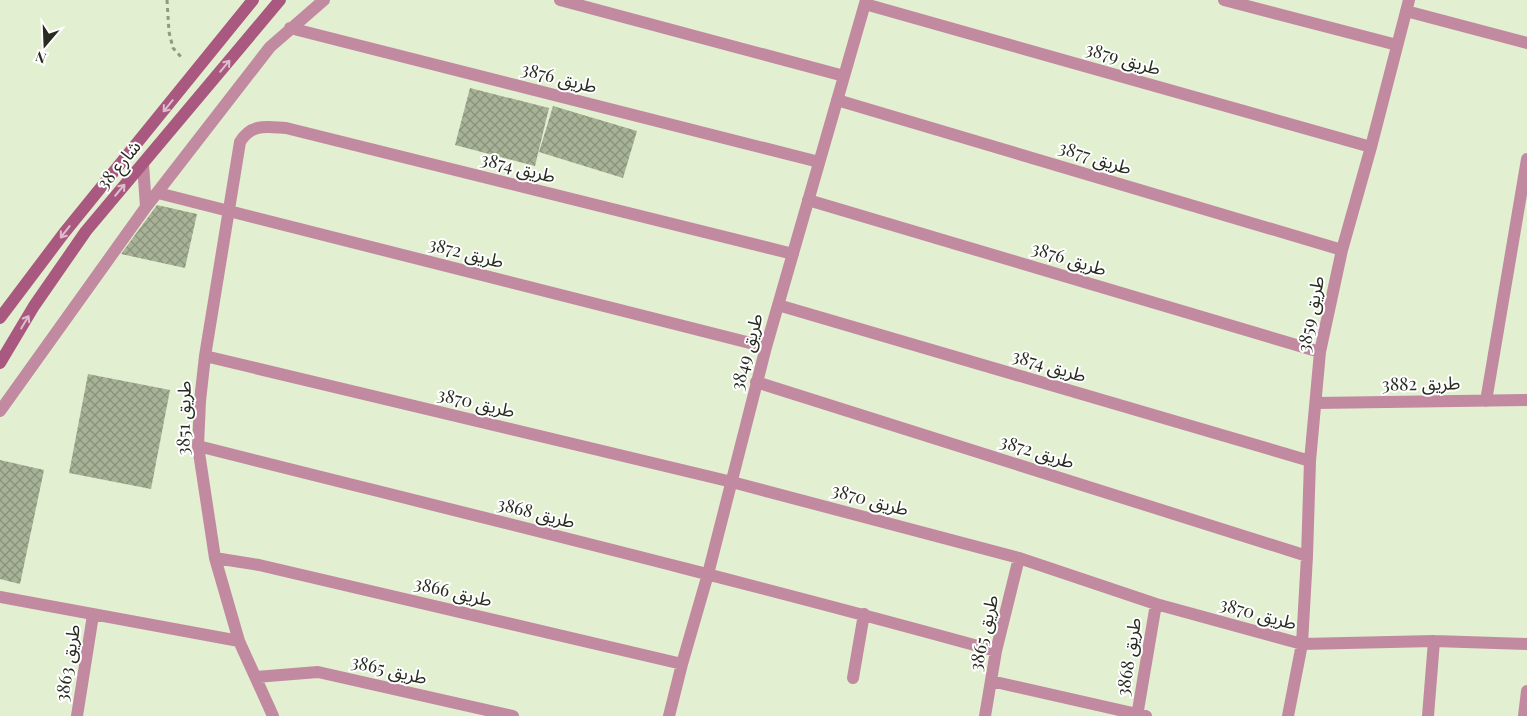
<svg xmlns="http://www.w3.org/2000/svg" width="1527" height="716" font-family="'Playfair Display','Noto Sans Arabic',serif">
<style>
.building{fill:url(#building-cross-hatch)}
.lines{fill:none;stroke-linecap:round;stroke-linejoin:round}
.path{stroke:#909983;stroke-width:3;stroke-dasharray:4 4;stroke-linecap:butt}
.street{stroke:#c18aa1;stroke-width:12}
.secondary{stroke:#a9597f;stroke-width:12}
.oneway{stroke:#ddbdcc}
.labels{text-anchor:middle;stroke-width:4;stroke-linejoin:round;paint-order:stroke}
.street-label{font-size:18px;fill:#272b20;stroke:#fff}
</style>
<defs>
<pattern id="building-cross-hatch" width="8" height="8" patternUnits="userSpaceOnUse" patternTransform="scale(1.25)"><rect width="8" height="8" fill="#a7b296"/><path d="M0 0l8 8M0 8l8-8" fill="none" stroke="#88917a"/></pattern>
</defs>
<rect width="100%" height="100%" fill="#e3efd1"/>
<path class="building" d="M470 88 549 108 535 166 455 145Z
M553 106 637 131 623 178 539 152Z
M157 205 197 214 185 268 121 254Z
M88 374 170 390 151 489 69 473Z
M0 460 44 470 20 584 0 579Z"/>
<g class="lines">
<path class="path" d="M167 0 169 32 173 48 183 59"/>
<path class="street" d="M560 0 844 76
M1224 0 1397 45
M865 4 1371 147
M1406 11 1527 43
M290 28 819 162
M837 100 1342 250
M143 164 146 207
M158 193 766 347
M808 200 1320 352
M778 305 1310 461
M205 356 732 482 1019 558 1156 604 1302 644 1434 641 1527 644
M756 382 1307 556
M1486 401 1527 159
M1316 403 1527 400
M0 411 146 207 270 47 324 0
M198 446C464 513 732 578 996 651
M215 558 259 565 682 664
M0 597 239 641
M256 677 318 672 513 716
M853 678 864 614
M991 681 1146 716
M77 716 93 615
M273 716 239 641 215 558 198 446 200 401 205 356 240 142C252 123 266 127 286 128L793 254
M669 716 682 664 708 574 766 347 866 0
M985 716 996 651 1019 558
M1137 716 1156 604
M1288 716 1302 644 1307 556 1310 461 1320 352 1342 250 1371 147 1409 0
M1428 716 1434 641
M1524 716 1527 691"/>
<path class="secondary" d="M0 318 64 233 253 0
M0 363 34 306 86 231 280 0"/>
</g>
<defs><path id="oneway-shaft" d="M-6 0H5M1.5-3L5.5 0L1.5 3" fill="none" stroke-width="1.6" stroke-linecap="round" stroke-linejoin="round" transform="scale(1.25)"/></defs>
<g class="oneway">
<use href="#oneway-shaft" transform="translate(225 66) rotate(-50)"/>
<use href="#oneway-shaft" transform="translate(168 106) rotate(129)"/>
<use href="#oneway-shaft" transform="translate(120 190) rotate(-50)"/>
<use href="#oneway-shaft" transform="translate(65 232) rotate(128)"/>
<use href="#oneway-shaft" transform="translate(25 322) rotate(-59)"/>
</g>
<g class="labels">
<g class="street-label">
<text transform="translate(1123 59) rotate(16)" y="6">طريق 3879</text>
<text transform="translate(559 78) rotate(14)" y="6">طريق 3876</text>
<text transform="translate(1095 158) rotate(17)" y="6">طريق 3877</text>
<text transform="translate(119 165) rotate(-50)" y="6">شارع 38</text>
<text transform="translate(518 168) rotate(14)" y="6">طريق 3874</text>
<text transform="translate(466 253) rotate(14)" y="6">طريق 3872</text>
<text transform="translate(1069 259) rotate(17)" y="6">طريق 3876</text>
<text transform="translate(1311 314) rotate(-79)" y="6">طريق 3859</text>
<text transform="translate(747 352) rotate(-75)" y="6">طريق 3849</text>
<text transform="translate(1049 366) rotate(16)" y="6">طريق 3874</text>
<text transform="translate(1421 384) rotate(-1)" y="6">طريق 3882</text>
<text transform="translate(476 403) rotate(13)" y="6">طريق 3870</text>
<text transform="translate(184 418) rotate(-89)" y="6">طريق 3851</text>
<text transform="translate(1037 452) rotate(17)" y="6">طريق 3872</text>
<text transform="translate(870 500) rotate(15)" y="6">طريق 3870</text>
<text transform="translate(536 513) rotate(14)" y="6">طريق 3868</text>
<text transform="translate(453 592) rotate(13)" y="6">طريق 3866</text>
<text transform="translate(1258 614) rotate(15)" y="6">طريق 3870</text>
<text transform="translate(984 633) rotate(-77)" y="6">طريق 3865</text>
<text transform="translate(1129 657) rotate(-81)" y="6">طريق 3868</text>
<text transform="translate(68 663) rotate(-81)" y="6">طريق 3863</text>
<text transform="translate(389 670) rotate(13)" y="6">طريق 3865</text>
</g>
</g>
<g transform="translate(45 45) rotate(199)" stroke="#ffffff" stroke-width="4" paint-order="stroke">
<path d="M0-4L9 19L0 12L-9 19Z" fill="#272b20"/>
<text y="-8" font-size="14" font-weight="bold" text-anchor="middle" fill="#272b20">N</text>
</g>
</svg>
